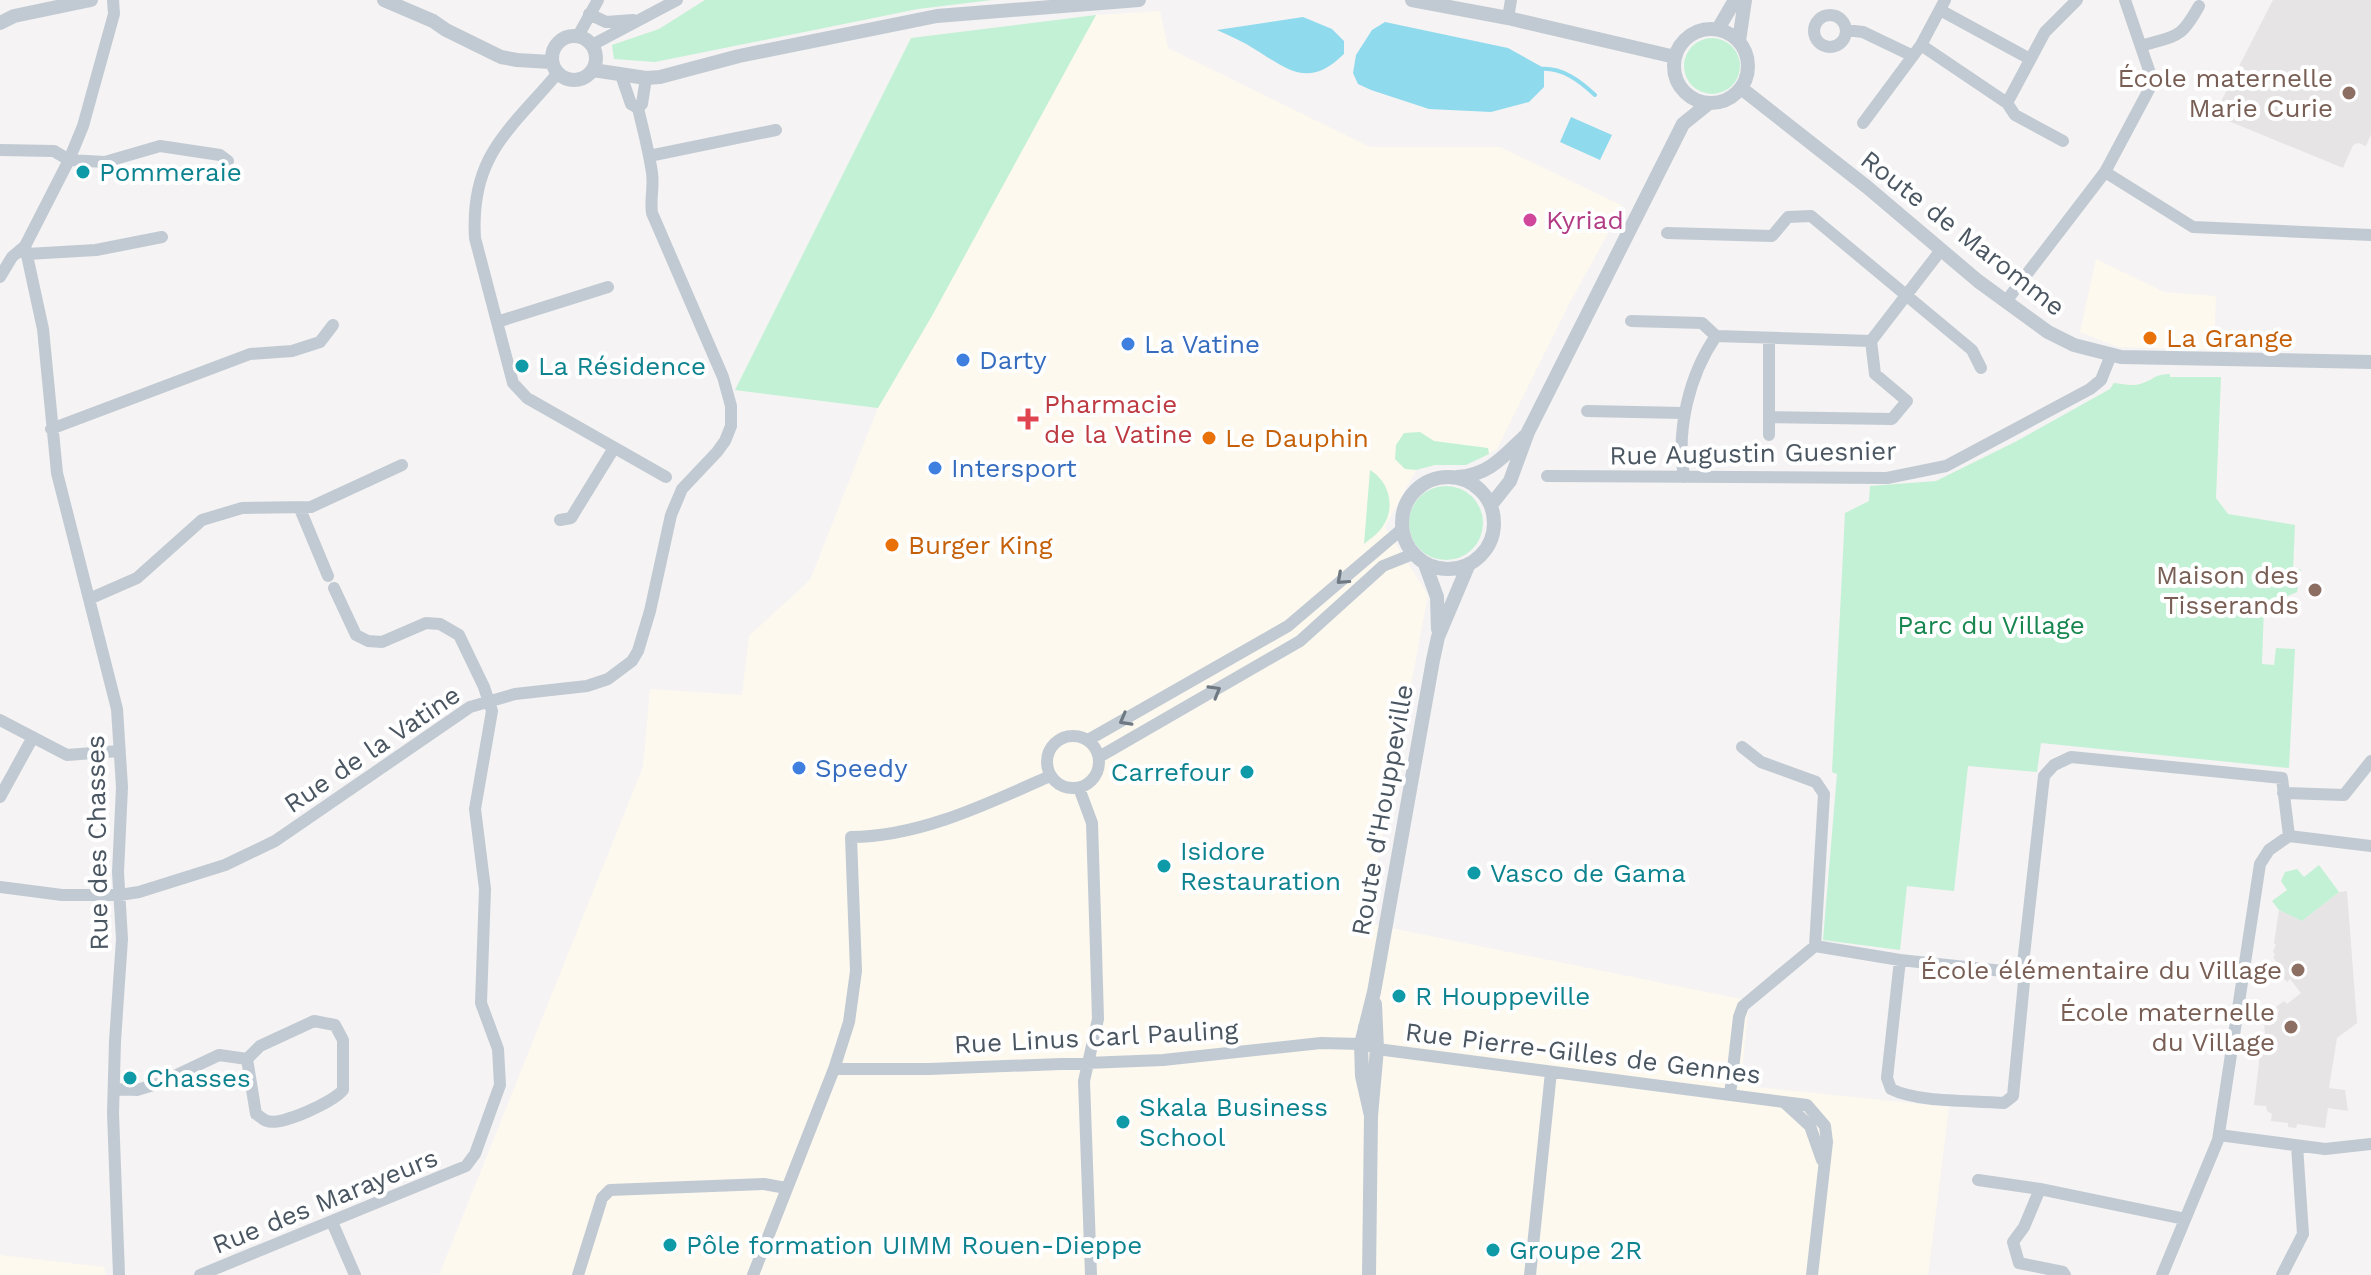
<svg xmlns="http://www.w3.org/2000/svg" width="2371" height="1275" font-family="'Work Sans',sans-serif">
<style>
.commercial{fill:#fdf9ef}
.education{fill:#e6e4e5}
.green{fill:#c3f1d5}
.water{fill:#90daee}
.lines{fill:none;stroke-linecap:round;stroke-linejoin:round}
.stream{stroke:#90daee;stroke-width:4}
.minor{stroke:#c1cad2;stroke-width:12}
.tertiary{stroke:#c1cad2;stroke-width:14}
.oneway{stroke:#6e7983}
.education-dot{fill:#8d6e63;stroke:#fff;stroke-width:3}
.culture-dot{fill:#0f9aa8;stroke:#fff;stroke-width:3}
.hotel-dot{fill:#d1479c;stroke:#fff;stroke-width:3}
.food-dot{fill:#e8710a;stroke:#fff;stroke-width:3}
.shop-dot{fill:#3f7fe0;stroke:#fff;stroke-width:3}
.health-dot{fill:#e0444e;stroke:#fff;stroke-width:3}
.labels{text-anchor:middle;stroke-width:8;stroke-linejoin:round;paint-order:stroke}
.education-label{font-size:26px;fill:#785e54;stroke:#fff;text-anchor:end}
.culture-label{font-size:26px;fill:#0d838f;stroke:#fff;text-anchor:start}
.hotel-label{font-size:26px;fill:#b23c85;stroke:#fff;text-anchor:start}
.street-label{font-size:26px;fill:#4a5661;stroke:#fff}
.food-label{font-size:26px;fill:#c56008;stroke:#fff;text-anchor:start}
.shop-label{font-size:26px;fill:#366cbe;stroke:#fff;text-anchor:start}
.health-label{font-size:26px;fill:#be3a42;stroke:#fff;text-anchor:start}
.park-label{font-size:26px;fill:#17864f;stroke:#fff}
</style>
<rect width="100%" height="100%" fill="#f5f3f3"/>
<path class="commercial" d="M1160 11 1168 48 1370 147H1500L1623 206 1569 304 1497 449 1466 465H1435L1416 470 1385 527 1428 595 1366 923 1741 999 1748 1011 1741 1080 1747 1086 1949 1107 1928 1275H439L643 767 650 689 742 695 749 636 810 580 878 408 933 314 1096 15Z
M2096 259 2164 292 2216 296 2214 350 2118 347 2080 332Z
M0 1255 104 1267 106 1275H0Z"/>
<path class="education" d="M2273 0H2371V134L2366 146 2358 143 2353 145 2343 168 2214 115Z
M2347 891 2357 1023 2337 1038 2329 1088 2345 1090 2348 1111 2328 1108 2325 1128 2297 1124 2296 1128 2288 1127V1123L2271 1121 2272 1114 2267 1111 2266 1106 2254 1105 2262 1037 2265 1035 2264 1022 2279 1011 2276 1007 2284 1001 2287 1004 2301 993 2290 979 2287 982 2280 974 2283 971 2273 957 2275 955 2273 951 2276 945 2274 943 2279 910 2302 921 2339 892Z"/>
<path class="green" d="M705 0H992L918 9 655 62 614 59 612 45 659 29Z
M1096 15 933 314 878 408 735 390 911 38Z
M1684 66a28 28 0 1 1 56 0a28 28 0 1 1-56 0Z
M2170 374V377H2221L2216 498 2228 514 2295 525 2293 570 2301 569 2297 592 2264 606 2262 664 2274 665 2276 648 2295 649 2289 768 2041 743 2037 772 1968 766 1954 891 1907 886 1900 950 1823 940 1837 774 1832 772 1845 513 1869 501 1870 486 1936 481 2015 442 2110 389 2114 383C2124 384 2134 387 2143 383 2157 378 2152 375 2170 374Z
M1420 432 1434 441 1488 448 1489 454 1466 465H1435L1416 470 1405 469 1395 459 1396 445 1404 433Z
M1370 470C1389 481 1396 507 1383 526 1379 533 1370 539 1364 544Z
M1409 523a37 37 0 1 1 74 0a37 37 0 1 1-74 0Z
M2319 865 2339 892 2302 921 2279 910 2272 901 2287 890 2281 881 2285 872 2297 869 2304 877Z"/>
<path class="water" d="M1303 17 1332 29 1344 41V54C1309 88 1290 71 1256 50 1244 42 1230 36 1217 30Z
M1385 22 1508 48 1544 68V87L1529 102 1491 112 1429 109 1371 90 1358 84 1353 73 1356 55 1372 30Z
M1571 117 1612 135 1600 160 1560 142Z"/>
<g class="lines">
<path class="stream" d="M1540 69C1562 67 1580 81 1595 95"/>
<path class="minor" d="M1940 10 2030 59
M589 14 606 22 633 20
M1814 31a16 16 0 1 1 32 0a16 16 0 1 1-32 0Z
M1508 18 1511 0
M1846 30 1863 32 1913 56
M578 36 598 0
M592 45 677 0
M1921 45 2007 103
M2141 46C2177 35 2180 40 2199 6
M557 74C509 131 470 156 475 238L513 383 527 398 666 477
M638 108 642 104 646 78
M1863 123 1921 45 1945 0
M2063 141 2015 115 2007 103 2045 32 2077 0
M0 150 54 151 69 160 105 162 160 146 220 155 228 161
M649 156 776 130
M2105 172 2193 227 2371 235
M1667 233 1772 236 1788 217 1811 216 1972 350 1981 368
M25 246 43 329 57 473 117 709 122 787 118 872 122 939 115 1041 113 1113 119 1275
M27 254 96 250 162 237
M0 277 12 257 25 246 69 160 83 126 114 14 113 0
M2007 300 2105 172 2153 82 2125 0
M1631 321 1702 323 1716 336
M497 322 608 287
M1587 411 1683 413
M1769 417 1892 419 1907 401 1875 374 1871 341
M51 429 250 354 292 351 320 342 333 325
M1769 435V338
M1547 476 1887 478 1946 466 2090 389 2101 380 2111 355
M1684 477C1676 430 1689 375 1716 336L1871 341 1941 250
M300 509 328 576
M560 520 571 518 614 448
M89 599 137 578 202 520 242 508 311 507 402 465
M0 720 67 755 119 751
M1047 762a26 26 0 1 1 52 0a26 26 0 1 1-52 0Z
M1088 740 1288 626 1402 529
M1742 747 1761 762 1816 782 1824 794 1815 946
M1099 757 1300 641 1383 566 1413 554
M1079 788 1092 823 1096 950 1098 1019 1084 1081 1091 1275
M2283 793 2344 795 2371 761
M0 797 33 737
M2289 836 2371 846
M0 887 62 895H120L139 892 225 865 275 841 470 707 515 694 587 686 608 679 632 661 638 651 650 611 671 515 682 489 717 452 725 441 731 426V406L723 377 652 213C650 199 654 187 652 173 649 151 643 130 638 108L631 104 621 75
M1900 960 1887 1078 1891 1089C1919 1103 1971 1100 2004 1103L2013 1096 2024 982 2022 973
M1364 1027 1370 1046 1377 1049 1807 1105 1825 1126 1827 1142 1812 1275
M834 1069H929L1163 1060 1321 1043 1361 1044
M114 1089 137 1090 160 1083 219 1055 247 1059 256 1114C260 1116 263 1120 267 1121 282 1126 333 1102 343 1090V1040L335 1025 314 1021 260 1046 247 1059
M1730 1095 1739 1017 1743 1006 1815 946 1900 960 2022 973 2044 776 2054 765 2071 757 2282 778 2289 836 2269 850 2260 864 2218 1140 2162 1275
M1785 1103 1810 1126 1822 1160
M2219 1135 2325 1149 2371 1144
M1978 1180 2040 1189
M332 1222 355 1275
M200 1275 466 1166 475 1154 500 1085 498 1049 481 1003 485 889 475 809 492 711 484 687 459 635 440 624 426 623 382 642 368 641 356 635 334 588
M578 1275 602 1198 610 1190 764 1184 786 1188
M753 1275 834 1069 849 1022 856 971 851 837C920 837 989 803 1050 776
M1530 1275 1551 1072
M2065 1275 2063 1272 2019 1263 2013 1242 2024 1227 2040 1189 2185 1219
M2282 1275 2303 1234 2297 1146"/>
<path class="tertiary" d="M384 0 433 21 446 30 501 57 517 60 551 62
M1412 0 1508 18 1675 57
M0 23 14 16 91 0
M1674 66a37 37 0 1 1 74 0a37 37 0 1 1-74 0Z
M1718 29 1735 0
M552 58a22 22 0 1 1 44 0a22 22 0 1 1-44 0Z
M1739 41 1745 0
M593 70 646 78 660 77 739 56 937 16 1139 0
M1741 88 1867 187 1978 281 2048 332 2074 345 2121 357 2371 362
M1402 523a46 46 0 1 1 92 0a46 46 0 1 1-92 0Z
M1457 477C1488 476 1504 456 1525 436
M1491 505 1510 481 1528 432 1683 124 1709 103
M1425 564 1437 597 1438 629
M1371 1116 1362 1076 1361 1044 1374 992 1433 660 1438 637 1468 566
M1369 1275 1371 1116 1377 1049 1375 1004"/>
</g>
<defs><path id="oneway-chevron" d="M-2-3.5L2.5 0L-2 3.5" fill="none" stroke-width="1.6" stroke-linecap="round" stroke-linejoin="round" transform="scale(2)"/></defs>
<g class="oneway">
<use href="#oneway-chevron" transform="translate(1342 579) rotate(138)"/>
<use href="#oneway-chevron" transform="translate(1215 691) rotate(-30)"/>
<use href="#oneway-chevron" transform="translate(1125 720) rotate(151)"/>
</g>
<g class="education-dot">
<circle cx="2349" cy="93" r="8"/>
<circle cx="2315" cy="590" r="8"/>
<circle cx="2298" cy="970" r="8"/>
<circle cx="2291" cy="1027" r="8"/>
</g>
<g class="culture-dot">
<circle cx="83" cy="172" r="8"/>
<circle cx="522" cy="366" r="8"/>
<circle cx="1247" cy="772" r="8"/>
<circle cx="1164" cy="866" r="8"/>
<circle cx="1474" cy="873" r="8"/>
<circle cx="1399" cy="996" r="8"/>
<circle cx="130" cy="1078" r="8"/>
<circle cx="1123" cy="1122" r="8"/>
<circle cx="670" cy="1245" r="8"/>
<circle cx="1493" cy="1250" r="8"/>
</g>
<circle class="hotel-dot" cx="1530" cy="220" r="8"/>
<g class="food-dot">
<circle cx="2150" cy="338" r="8"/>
<circle cx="1209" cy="438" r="8"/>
<circle cx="892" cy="545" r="8"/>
</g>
<g class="shop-dot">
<circle cx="1128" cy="344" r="8"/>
<circle cx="963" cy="360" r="8"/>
<circle cx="935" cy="468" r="8"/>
<circle cx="799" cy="768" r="8"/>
</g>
<path class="health-dot" d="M1024 407h8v8h8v8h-8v8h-8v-8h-8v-8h8z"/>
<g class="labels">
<g class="education-label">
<text x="2333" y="87">École maternelle<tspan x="2333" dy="30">Marie Curie</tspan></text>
<text x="2299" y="584">Maison des<tspan x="2299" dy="30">Tisserands</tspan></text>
<text x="2282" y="979">École élémentaire du Village</text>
<text x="2275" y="1021">École maternelle<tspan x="2275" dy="30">du Village</tspan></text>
</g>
<g class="culture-label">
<text x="99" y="181">Pommeraie</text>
<text x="538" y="375">La Résidence</text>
<text x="1231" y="781" text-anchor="end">Carrefour</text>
<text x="1180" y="860">Isidore<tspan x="1180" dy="30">Restauration</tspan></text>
<text x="1490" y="882">Vasco de Gama</text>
<text x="1415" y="1005">R Houppeville</text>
<text x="146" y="1087">Chasses</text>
<text x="1139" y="1116">Skala Business<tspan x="1139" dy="30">School</tspan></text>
<text x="686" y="1254">Pôle formation UIMM Rouen-Dieppe</text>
<text x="1509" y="1259">Groupe 2R</text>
</g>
<g class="hotel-label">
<text x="1546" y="229">Kyriad</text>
</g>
<g class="street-label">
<text transform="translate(1963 233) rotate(38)" y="9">Route de Maromme</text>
<text transform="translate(1753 453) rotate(-1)" y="9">Rue Augustin Guesnier</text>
<text transform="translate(372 749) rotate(-34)" y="9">Rue de la Vatine</text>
<text transform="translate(1382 810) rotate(-80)" y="9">Route d'Houppeville</text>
<text transform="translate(97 843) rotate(-91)" y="9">Rue des Chasses</text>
<text transform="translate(1096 1037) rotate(-3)" y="9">Rue Linus Carl Pauling</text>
<text transform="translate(1583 1053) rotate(7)" y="9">Rue Pierre-Gilles de Gennes</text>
<text transform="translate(325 1201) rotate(-22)" y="9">Rue des Marayeurs</text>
</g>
<g class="food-label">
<text x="2166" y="347">La Grange</text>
<text x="1225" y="447">Le Dauphin</text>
<text x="908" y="554">Burger King</text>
</g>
<g class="shop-label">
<text x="1144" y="353">La Vatine</text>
<text x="979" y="369">Darty</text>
<text x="951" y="477">Intersport</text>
<text x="815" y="777">Speedy</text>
</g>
<g class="health-label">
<text x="1044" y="413">Pharmacie<tspan x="1044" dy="30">de la Vatine</tspan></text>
</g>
<g class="park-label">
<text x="1991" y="634">Parc du Village</text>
</g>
</g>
</svg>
